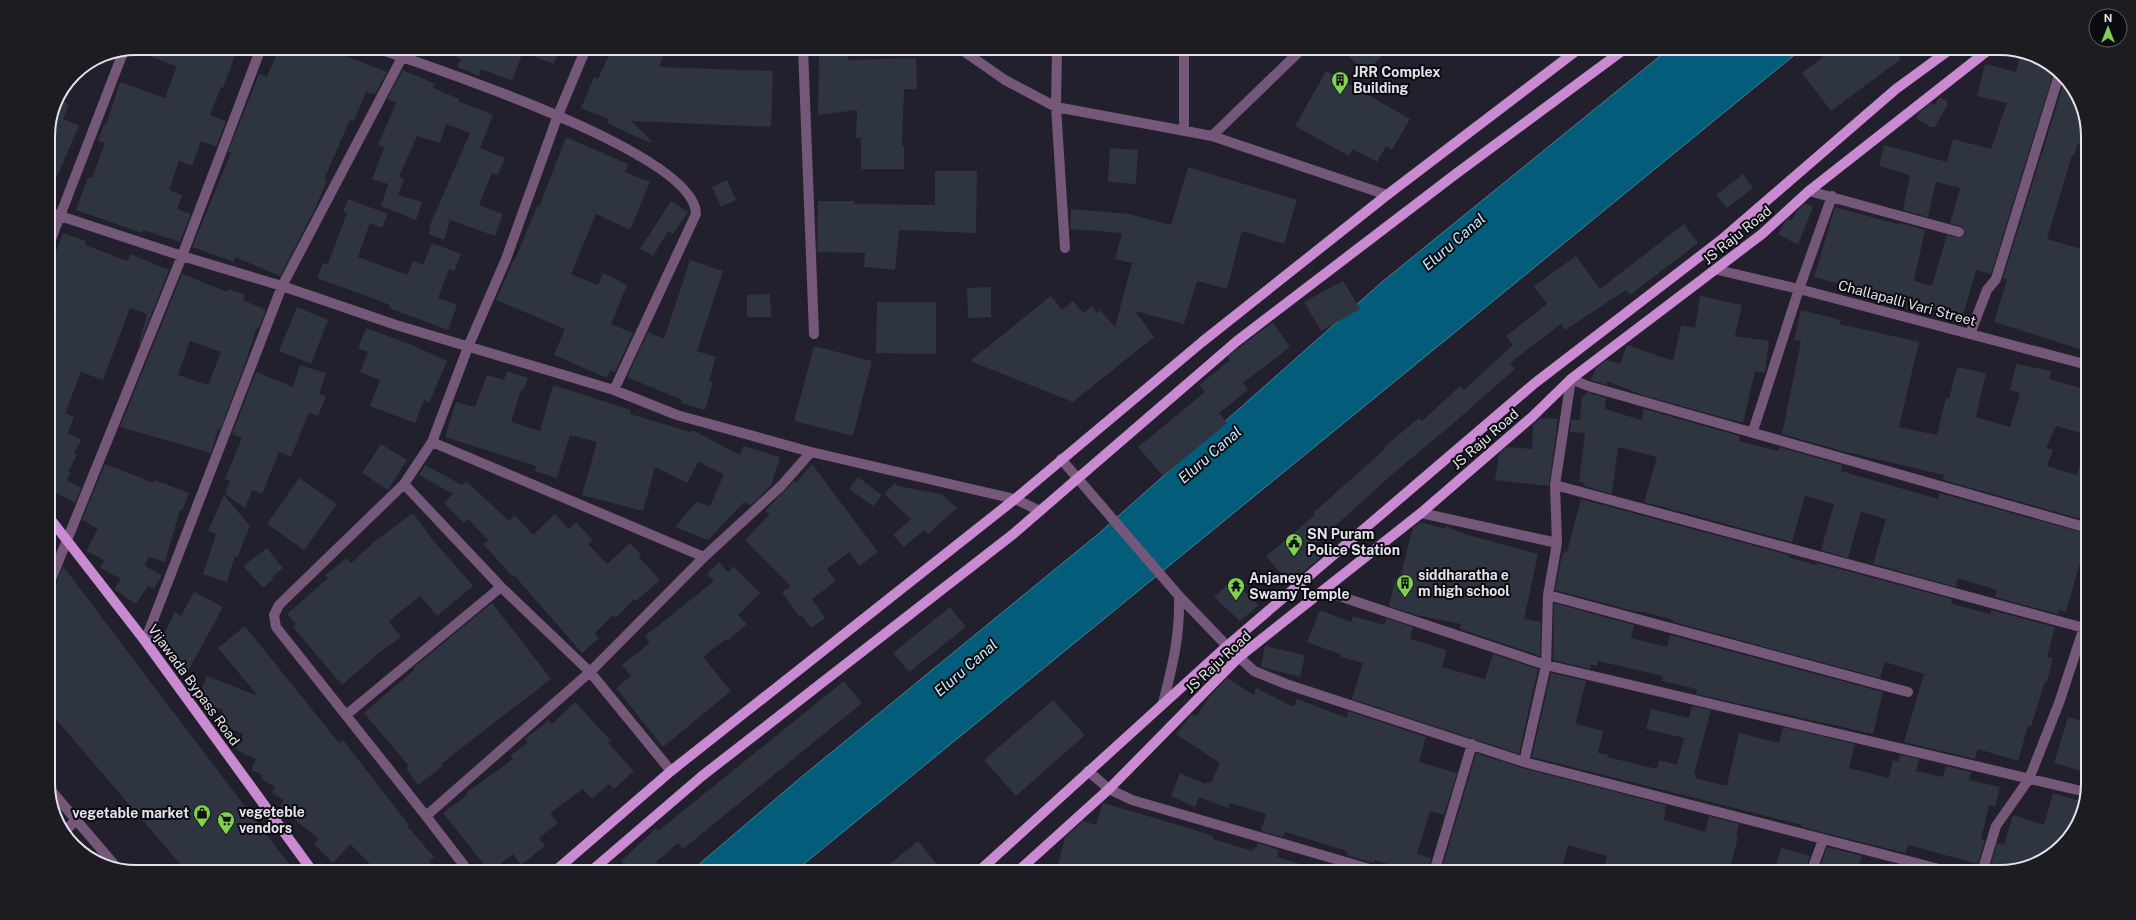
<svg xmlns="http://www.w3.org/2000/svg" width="2136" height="920" font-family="'Public Sans',sans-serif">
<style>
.water{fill:#035c79;stroke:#46849b}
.building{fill:#2e3440;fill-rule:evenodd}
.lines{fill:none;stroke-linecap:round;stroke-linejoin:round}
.minor{stroke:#755779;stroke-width:10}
.major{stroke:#ca8ad2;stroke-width:10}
.labels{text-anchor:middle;stroke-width:4;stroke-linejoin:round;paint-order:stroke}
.poi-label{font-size:14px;font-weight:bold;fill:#e3e2ea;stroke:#0b0b10;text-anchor:start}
.street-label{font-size:14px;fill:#e3e2ea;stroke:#0b0b10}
.water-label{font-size:15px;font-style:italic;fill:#c3e9fb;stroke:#0b0b10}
.rim{fill:none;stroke:#e3e2ea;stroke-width:2}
</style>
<rect width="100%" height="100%" fill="#22202c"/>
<path class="water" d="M1670 48H1803L794 872H690L799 779 1097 535 1382 282Z"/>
<path class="building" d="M136 48H238L223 88 221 87 210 115 226 121 216 147 201 141 192 166 179 161 169 190 182 195 177 209 191 214 180 242 143 230 142 233 76 210 88 177 92 178 105 143 98 141 104 124 106 125 120 82 165 98 175 71 176 66 130 49Z
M279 48H326L387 72 375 94 366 92 354 121 350 120 324 179 327 180 315 209 280 276 235 257 234 262 192 247 231 153 228 152 259 74 267 77Z
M560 48 554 64 523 52 512 81 481 69 479 76 457 67 461 59 436 49Z
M612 48H667L659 67 773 71 771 127 631 121 652 141 650 143 607 123 609 119 581 108 594 77 598 79Z
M1341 48H1390L1365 73Z
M1835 48H1893L1901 59 1831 111 1802 73Z
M2021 52 2033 55 2054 71 1991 274 1976 270 1962 319 1923 305 1877 292 1876 294 1814 277 1835 207 1897 224 1900 223 1925 230 1914 281 1932 286 1947 235 1960 238 1965 234 1963 227 1950 223 1960 188 1936 182 1928 217 1903 210 1910 175 1879 166 1884 145 1947 162 1953 139 1991 149 2007 103 1977 96 1985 64 2016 72Z
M848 53V60L916 58 917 89H904L902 146H904V169H861V138H856L857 110 818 115 819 54Z
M403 70 435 84 433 88 459 99V101L493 115 480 148 505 158 498 175 492 173 479 205 503 214 495 236 450 220 444 240 429 234 430 225 470 133 446 124 440 143 417 136 399 177 404 179 398 195 422 202 416 220 381 206 388 184 372 179 384 148 378 145 396 103 387 99Z
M1326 71 1410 119 1392 150 1386 146 1377 162 1353 149 1349 156 1295 126Z
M2065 79 2070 83 2088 130V146L2078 143 2074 155H2072L2047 239 2088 251V346L2081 344 2080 349 1994 322 2007 279 2003 278Z
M1940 97 1947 101V106L1935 127H1930L1916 118 1920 112 1931 103 1934 105Z
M57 99 69 104 63 119 79 126 48 197V130Z
M566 137 628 164 625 172 650 182 630 230 596 214 571 274 598 285 603 273 627 285 611 324 633 333 615 372 610 370 607 378 554 355 565 329 496 300 513 261 514 262 537 206 539 207Z
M1110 148 1138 150 1136 184 1108 182Z
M1188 167 1297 200 1284 244 1242 231 1227 289 1197 281 1184 324 1135 311 1154 337 1073 402 970 361 1051 296 1062 310 1073 301 1083 313 1092 306 1097 313 1100 310 1115 327 1132 263 1115 259 1122 233 1070 229 1071 209 1129 214 1171 225Z
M935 171H977L976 233 899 230 895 270 864 267 865 253 817 252 818 201H854V204L935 205Z
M1743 174 1753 188 1727 208 1716 195Z
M727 180 736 200 721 207 712 187Z
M348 199 388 214 382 228 370 223 358 257 408 275 413 261 423 265 432 243 461 254 454 271 449 269 438 298 457 305 448 330 389 308 390 305 317 278 323 263 328 264 347 213 343 212Z
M671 201 688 212 673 234 668 231 653 256 640 249Z
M1805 203 1813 207 1798 245 1778 234 1785 222 1788 219 1791 221 1797 211Z
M1684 224 1698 243 1630 295 1626 290 1565 330 1561 324 1510 363 1515 369 1456 421 1396 471 1313 546 1321 557 1289 584 1266 556 1315 515 1313 513 1385 449 1384 447 1419 418 1422 421 1460 386 1464 390 1513 345 1506 336 1547 304 1534 286 1576 256 1600 289Z
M63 233 86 241 85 245 128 261 130 254 169 270 137 351 147 314 130 308 103 380 81 372 65 413 74 417 68 433 81 440 74 454 77 455 68 472 71 473 67 480 81 488 75 503 48 489V413L56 394 48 391V390L56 369 48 366V273Z
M690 260 723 271 697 351 716 357 709 381 713 382 705 410 681 403 682 400 627 377 648 332 664 339Z
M182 274 228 292 229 289 245 295 243 300 266 310 259 328 257 327 244 367 220 430 218 429 211 453 120 427ZM190 341 221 352 208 385 178 375Z
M1343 281 1360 309 1321 331 1304 302Z
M991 287V317L968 318 967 288Z
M770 294 771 317H747V295Z
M1700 296 1742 305 1735 336 1769 341 1765 373 1755 371 1743 423 1642 395 1607 381V385L1591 380 1596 368 1606 360 1620 364 1627 345 1673 361 1681 325 1695 328Z
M877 302H936V354L876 353Z
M297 307 328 320 311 364 279 351Z
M1801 310 1841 320 1840 324 1919 342 1899 427 1937 435 1946 398 1949 399 1957 367 1986 373 1976 417 2010 427 2020 393 2010 390 2016 364 2051 371 2049 379 2088 390V435L2056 426 2046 448 2053 450 2047 466 2077 475 2084 449H2088V521L1943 480 1944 475 1846 452 1782 434 1801 341 1794 340Z
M1273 322 1290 347 1243 383 1248 390 1219 413 1227 423 1163 476 1138 447 1205 392 1199 385 1230 360 1228 357 1241 346Z
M366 328 412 345 447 361 429 403 424 400 415 423 370 406 380 380 360 372 368 352 358 348Z
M814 346 872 361 853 436 794 421Z
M300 365 326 373 319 394 326 396 318 416 309 412 291 457 279 452 262 494 252 490 245 508 225 494 230 481 225 479 242 438 232 434 256 372 293 387Z
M507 371 528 378 523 391 521 390 511 422 540 431 553 385 631 410 630 414 691 432 692 430 740 455 743 446 780 457 771 486 751 505 744 502 708 540 675 527 696 502 710 506 724 474 698 462 687 483 655 467 643 511 582 495 597 442 570 435 557 478 535 471 536 466 445 437 456 402 475 407 487 375 504 380Z
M1587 392 1606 398 1605 409 1641 420 1644 409 1740 436 1739 441 1778 451 1779 447 1842 465 1841 471 1938 499 1939 493 2088 534 2066 612 2059 610 2058 614 1995 597 1997 590 1958 578 1956 587 1873 564 1886 519 1861 512 1848 558 1821 550 1834 504 1805 496 1792 542 1644 502 1657 457 1618 447 1612 494 1584 486 1585 483 1579 482 1585 433 1570 432 1571 420H1580L1582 396H1585Z
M1540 418 1558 419 1549 486 1495 480 1499 454 1507 447 1532 449 1533 425Z
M381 444 407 460 388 490 362 473Z
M105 464 154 483 155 480 189 493 182 511 180 510 165 562 148 557 145 566 162 575 154 589 148 586 136 604 114 589 121 579 100 568 104 560 86 551 98 529 82 520Z
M812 464 878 552 859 566 849 552 827 569 836 581 812 599 825 618 811 628 801 615 799 616 782 592 791 586 745 540 770 514 765 511 794 481 796 483Z
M425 465 462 485 466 481 509 521 515 515 533 535 555 514 569 529 576 522 593 540 588 544 607 564 630 543 641 555 639 557 660 580 636 601 634 599 616 618 613 615 595 633 599 638 582 653 514 575 513 577 483 544 488 540 468 519 464 523 444 503 453 494 419 475Z
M858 477 882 495 873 506 849 489Z
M299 478 337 504 304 550 267 524Z
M895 483 898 486 941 494 957 508 928 534 924 530 904 547 893 535 911 519 884 494Z
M224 495 250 526 237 558 235 556 227 582 203 574 216 534 208 531Z
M1581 499 1789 555 1788 557 1816 565 1817 563 1952 599 1951 603 1953 604 1990 614 1991 610 2055 627 2047 657 2053 658 2047 682 2045 681 2031 727 2028 726 2018 761 1978 749 1975 759 1904 742 1924 674 1885 662 1880 678 1673 622V620L1648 613 1638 611 1637 612 1555 590 1561 560 1564 551 1567 552Z
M413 513 432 539 473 586 437 616 420 596 389 621 401 637 380 652 342 685 293 627 296 624 287 614 328 578 325 575 347 558 351 563 375 541Z
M1421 522 1445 529 1446 526 1465 534 1538 554 1524 619 1541 622 1540 656 1460 629 1461 624 1416 615 1389 606 1395 580 1399 581 1413 528Z
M267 548 283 568 272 577 274 579 263 588 243 566Z
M719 562 728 572 733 566 760 593 738 615 747 624 728 640 726 639 703 657 731 691 663 747 616 688 631 676 622 665 650 643 645 636 714 581 707 574Z
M63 566 152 684 295 872H187L48 710V597L54 589Z
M1232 581 1259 605 1240 621 1214 597Z
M194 592 223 607 187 673 174 667 179 657 158 646 175 612 181 616Z
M492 603 551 679 468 743 441 764 443 766 418 785 406 768 409 766 364 713 414 670 413 668Z
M1554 603 1634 625 1631 638 1667 647 1670 635 1883 692 1873 734 1696 694 1697 689 1662 681 1663 676 1598 661 1597 666 1591 664 1590 669 1553 660Z
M950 607 966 627 909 672 893 653Z
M1320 610 1351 622 1353 616 1384 625 1386 618 1413 627 1410 639 1447 650 1442 667 1485 679 1493 654 1538 669 1519 754 1352 699 1363 663 1341 657 1342 655 1307 642Z
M245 626 339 743 343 740 409 825 407 826 434 857 429 861 438 872H394L387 863 378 872 350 844 333 863 314 844 319 839 279 807 284 800 272 793 275 787 261 779 263 775 251 770 256 759 236 750 243 734 217 723 223 710 197 700 207 676 258 696 218 648Z
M1265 646 1305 655 1300 677 1261 667Z
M1551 673 1586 681 1576 722 1577 724 1603 731 1598 753 1608 755 1607 757 1657 769 1659 760 1677 765 1684 738 1646 729 1651 709 1689 718 1692 706 1711 710 1694 774H1696L1695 778 1722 785H1727L1739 733 1779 743 1783 727 1855 744 1849 768 1889 778 1893 760 1898 762 1900 755 1919 759 1916 771 1943 777 1946 766 1971 772 1969 780 2000 787 1995 807 1989 805 1981 839 1985 840 1978 864 1908 845 1905 853 1801 827 1802 825 1532 757Z
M1227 678 1254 695 1256 688 1294 707 1297 699 1347 718 1348 711 1426 737 1419 762 1457 773 1444 815 1430 811 1417 854 1431 858 1428 872H1414L1375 860 1374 863 1346 855 1347 851 1285 832 1283 837 1261 831 1266 814 1230 803 1228 808 1199 797 1195 807 1171 796 1180 773 1206 784 1207 782 1211 783 1220 763 1176 734 1192 714 1197 716 1209 697Z
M844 681 862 703 683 849 678 843 656 862 666 872H630L621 861 656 828 658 831Z
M1053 700 1085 735 1016 796 984 760Z
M575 702 611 741 608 743 634 771 614 789 609 784 592 799 583 789 550 813 558 823 539 838 545 846 521 865 513 854 490 872 443 813 467 795 466 793 513 759 511 755 528 742 525 739 549 720 552 724Z
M2068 717 2088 723V773L2054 763Z
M1476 753 1522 768 1666 805 1664 820 1705 832 1709 816 1739 824 1736 836 1738 837 1729 872H1603L1607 856 1568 845 1561 872H1441Z
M2053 793 2084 802 2081 817 2049 857 2004 871 1990 867 1997 843 2004 845 2013 815 2044 825Z
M1103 803 1189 828 1213 836V839L1253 851V848L1256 849 1258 843 1279 850 1277 857 1317 869 1316 872H1056L1065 837 1083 821 1096 825Z
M918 841 943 872H897L890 864Z
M1827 847 1862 856 1856 872H1818Z
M1781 848 1810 856 1805 872H1774Z
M1889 863 1901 866 1899 872H1886Z"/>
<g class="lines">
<path class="minor" d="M376 48C431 67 696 153 696 214L614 390
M586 48 558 115 506 259 468 347 432 442 404 484 279 605 274 615 276 627 426 816 590 672 704 557 781 486 811 452
M803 48 814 334
M959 48 1005 80 1056 107 1212 136 1387 195
M1057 48 1056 107 1065 248
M1184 131V48
M1212 136 1303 48
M1809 191 1959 232
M48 212 182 256 282 286 396 325 614 390 677 415 811 452 1015 499 1040 511
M48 247 124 50
M1718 270 1799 289 2088 365
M1970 334 1987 290 1996 279 2059 75
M1753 431 1799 289 1832 196
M432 442 704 557
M1061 459 1179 596 1227 646 1254 671 1286 684 1524 762 1951 872
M404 484 501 587 590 672 671 771
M1421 513 1557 543
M48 587 182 256 261 48
M1324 591 1546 665 2086 792
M1548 595 1908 692
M2084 628 1555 485 1571 379 1588 386 2088 528
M145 641 282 286 407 48
M1163 703C1173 664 1180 636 1179 596
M346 715 501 587
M1524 762 1546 665 1548 595 1557 543 1555 485
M1088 771 1109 789 1132 800 1380 872
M48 787 118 869
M426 816 469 872
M64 833 76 819
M1434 872 1472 744
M1811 872 1823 840
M1982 872 1996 826 2029 779 2059 703 2088 615"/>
<path class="major" d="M48 516 145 641 313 872
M554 872 671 771 1015 499 1202 342 1387 195 1580 48
M590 872 702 776 1012 535 1237 341 1457 173 1626 48
M978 872 1227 646 1535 383 1721 240 1896 89 1952 48
M1017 872 1109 789 1239 657 1421 513 1532 417 1571 379 1762 234 1809 191 1991 48"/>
</g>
<defs>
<g id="building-pin" transform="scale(0.9)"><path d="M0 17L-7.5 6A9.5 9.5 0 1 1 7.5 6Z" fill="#80d051" stroke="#0b0b10"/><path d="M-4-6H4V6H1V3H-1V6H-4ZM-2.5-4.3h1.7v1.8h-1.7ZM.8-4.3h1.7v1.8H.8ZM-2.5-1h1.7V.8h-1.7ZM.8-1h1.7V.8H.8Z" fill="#111"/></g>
<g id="civic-pin" transform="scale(0.9)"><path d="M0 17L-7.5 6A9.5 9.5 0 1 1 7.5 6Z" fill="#80d051" stroke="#0b0b10"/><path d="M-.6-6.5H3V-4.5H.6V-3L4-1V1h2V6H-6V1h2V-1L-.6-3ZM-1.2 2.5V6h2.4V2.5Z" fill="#111"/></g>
<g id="temple-pin" transform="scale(0.9)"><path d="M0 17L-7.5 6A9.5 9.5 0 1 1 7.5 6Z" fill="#80d051" stroke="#0b0b10"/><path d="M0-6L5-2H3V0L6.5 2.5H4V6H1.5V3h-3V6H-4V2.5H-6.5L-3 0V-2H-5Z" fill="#111"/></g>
<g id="shop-pin" transform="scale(0.9)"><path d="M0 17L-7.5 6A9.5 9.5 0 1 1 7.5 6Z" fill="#80d051" stroke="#0b0b10"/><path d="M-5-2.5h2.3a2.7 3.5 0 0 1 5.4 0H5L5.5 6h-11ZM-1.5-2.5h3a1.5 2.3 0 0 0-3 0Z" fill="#111"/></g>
<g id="supermarket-pin" transform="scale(0.9)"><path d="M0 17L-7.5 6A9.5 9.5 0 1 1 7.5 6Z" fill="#80d051" stroke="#0b0b10"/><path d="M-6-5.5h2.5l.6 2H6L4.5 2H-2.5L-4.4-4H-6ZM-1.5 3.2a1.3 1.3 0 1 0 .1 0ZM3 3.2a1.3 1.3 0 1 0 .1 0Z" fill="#111"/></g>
</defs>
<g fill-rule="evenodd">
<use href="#building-pin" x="1340" y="80"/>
<use href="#civic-pin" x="1294" y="542"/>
<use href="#building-pin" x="1405" y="583"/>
<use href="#temple-pin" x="1236" y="586"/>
<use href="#shop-pin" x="202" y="813"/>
<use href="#supermarket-pin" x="226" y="820"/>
</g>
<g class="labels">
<g class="poi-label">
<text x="1353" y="77">JRR Complex<tspan x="1353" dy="16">Building</tspan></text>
<text x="1307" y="539">SN Puram<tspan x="1307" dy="16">Police Station</tspan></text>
<text x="1418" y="580">siddharatha e<tspan x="1418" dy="16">m high school</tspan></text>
<text x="1249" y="583">Anjaneya<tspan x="1249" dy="16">Swamy Temple</tspan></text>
<text x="239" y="817">vegeteble<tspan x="239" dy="16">vendors</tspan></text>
<text x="189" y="818" text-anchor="end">vegetable market</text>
</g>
<g class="street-label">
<text transform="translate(1737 235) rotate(-39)" y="5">JS Raju Road</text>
<text transform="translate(1907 303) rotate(15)" y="5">Challapalli Vari Street</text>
<text transform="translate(1485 439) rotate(-41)" y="5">JS Raju Road</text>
<text transform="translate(1218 662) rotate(-43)" y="5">JS Raju Road</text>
<text transform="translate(194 685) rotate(54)" y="5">Vijawada Bypass Road</text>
</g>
<g class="water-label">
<text transform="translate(1454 242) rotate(-41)" y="5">Eluru Canal</text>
<text transform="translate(1210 455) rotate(-41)" y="5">Eluru Canal</text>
<text transform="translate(966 668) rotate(-41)" y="5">Eluru Canal</text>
</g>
</g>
<path d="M0 0H2136V920H0ZM136 55H2000A81 81 0 0 1 2081 136V784A81 81 0 0 1 2000 865H136A81 81 0 0 1 55 784V136A81 81 0 0 1 136 55Z" fill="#1c1c21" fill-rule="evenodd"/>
<path class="rim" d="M136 55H2000A81 81 0 0 1 2081 136V784A81 81 0 0 1 2000 865H136A81 81 0 0 1 55 784V136A81 81 0 0 1 136 55Z"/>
<g transform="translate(2108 28)"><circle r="19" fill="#0b0b10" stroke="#616167"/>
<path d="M0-3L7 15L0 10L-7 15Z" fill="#80d051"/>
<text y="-6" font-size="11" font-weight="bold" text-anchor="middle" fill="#e3e2ea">N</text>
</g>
</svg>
